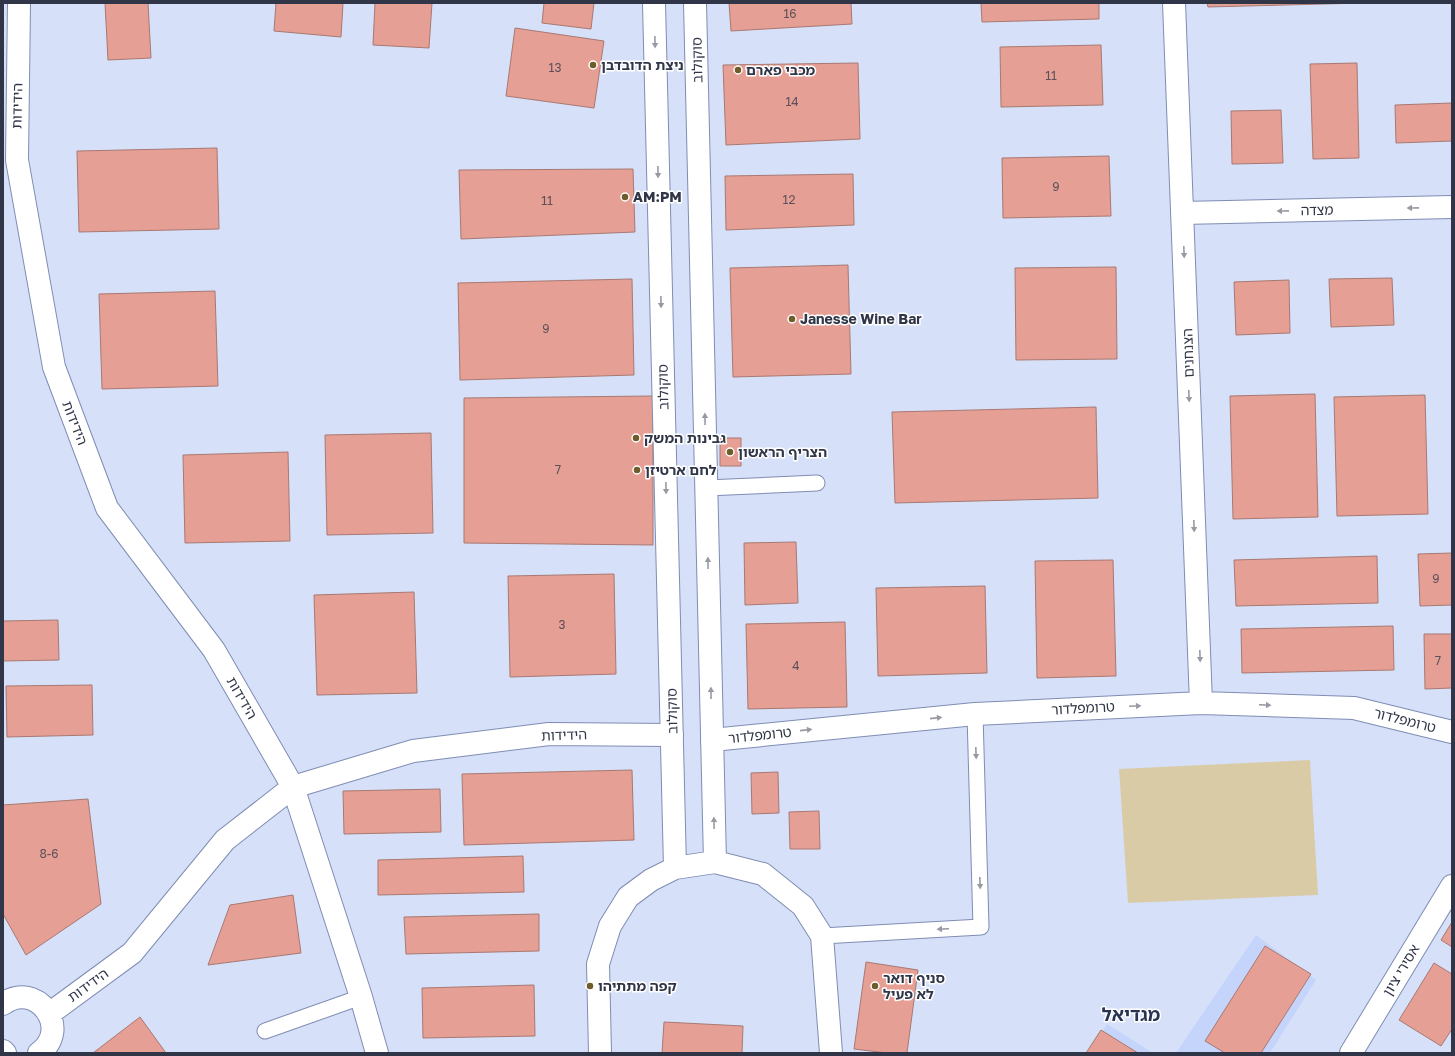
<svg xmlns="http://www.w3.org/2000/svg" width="1455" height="1056" font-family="'Golos Text','Noto Sans Hebrew',sans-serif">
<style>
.built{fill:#c5d4fa}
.green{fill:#dacba7}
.building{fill:#e59f94;stroke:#a87972}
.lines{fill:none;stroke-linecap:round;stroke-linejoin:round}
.service-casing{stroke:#7f8db3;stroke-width:17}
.minor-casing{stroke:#7f8db3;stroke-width:24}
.tertiary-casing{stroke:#7f8db3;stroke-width:24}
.secondary-casing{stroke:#7f8db3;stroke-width:24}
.service{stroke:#fff;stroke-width:15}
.minor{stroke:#fff;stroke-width:22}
.tertiary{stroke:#fff;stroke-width:22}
.secondary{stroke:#fff;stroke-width:22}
.oneway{fill:#989aa3}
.poi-dot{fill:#6f5c2b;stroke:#fff;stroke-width:1.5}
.labels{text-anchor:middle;stroke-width:3;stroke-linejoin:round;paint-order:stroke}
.number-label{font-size:12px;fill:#5d505a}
.street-label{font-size:14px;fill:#303647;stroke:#fff}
.poi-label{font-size:14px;font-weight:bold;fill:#303647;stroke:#fff;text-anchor:start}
.district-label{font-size:18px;font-weight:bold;fill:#283353;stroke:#fff}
</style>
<rect width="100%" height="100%" fill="#d6e0f9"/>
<path class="built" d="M1256 935 1316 980 1270 1053H1176Z
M1107 1024 1153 1053H1088Z"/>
<path class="green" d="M1310 760 1318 895 1128 903 1119 769Z"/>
<path class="building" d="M105 3H148L151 58 108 60Z
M276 3H343L341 37 274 31Z
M375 3H432L429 48 373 45Z
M544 3H594L591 29 542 23Z
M729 3H851L852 24 731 31Z
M981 3H1099V19L982 22Z
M1207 3H1362L1208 7Z
M515 28 604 41 594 108 506 96Z
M1101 45 1103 105 1001 107 1000 47Z
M858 63 860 139 726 145 723 65Z
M1357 63 1359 158 1313 159 1310 64Z
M1452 103V141L1396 143 1395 105Z
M1281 110 1283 163 1232 164 1231 111Z
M217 148 219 229 79 232 77 151Z
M1109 156 1111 216 1003 218 1002 158Z
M633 169 635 232 461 239 459 170Z
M853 174 854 225 726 230 725 176Z
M848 265 851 374 733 377 730 268Z
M1116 267 1117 359 1016 360 1015 268Z
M1392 278 1394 325 1331 327 1329 279Z
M632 279 634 375 460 380 458 283Z
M1289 280 1290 333 1236 335 1234 282Z
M215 291 218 386 102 389 99 294Z
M1315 394 1318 517 1233 519 1230 396Z
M1425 395 1428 514 1337 516 1334 397Z
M653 396V545L464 543V398Z
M1096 407 1098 498 895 503 892 412Z
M431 433 433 533 327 535 325 435Z
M720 438H741V466H720Z
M288 452 290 541 185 543 183 455Z
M796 542 798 603 745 605 744 543Z
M1452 553V605L1420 606 1418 554Z
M1377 556 1378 603 1236 606 1234 560Z
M1113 560 1116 676 1037 678 1035 561Z
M614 574 616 674 510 677 508 576Z
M985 586 987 673 878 676 876 588Z
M414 592 417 693 317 695 314 595Z
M58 620 59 660 3 661V621Z
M845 622 847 707 748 709 746 624Z
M1393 626 1394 670 1242 673 1241 629Z
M1424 634H1452V688L1425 689Z
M92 685 93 735 7 737 6 686Z
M632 770 634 840 464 845 462 774Z
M778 772 779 813 752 814 751 773Z
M440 789 441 832 344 834 343 791Z
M88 799 101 904 26 955 3 914V805Z
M819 811 820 849H790L789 812Z
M523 856 524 892 378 895V860Z
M293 895 301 953 208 965 230 905Z
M539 914V951L406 954 404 917Z
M1452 922V947L1441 940Z
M1265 946 1311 974 1261 1053H1225L1205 1041Z
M866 962 918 970 907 1053H887L854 1049Z
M1434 963 1452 974V1029L1441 1046 1399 1020Z
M534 985 535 1036 423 1038 422 988Z
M140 1017 166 1053H93Z
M664 1022 743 1026 742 1053H662Z
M1101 1030 1138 1053H1086Z"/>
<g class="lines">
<g class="service-casing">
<path id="service" d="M706 488 817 483
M822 936 981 927 975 714
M265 1031 361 997"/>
</g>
<g class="minor-casing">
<path id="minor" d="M19 3 17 160 54 367 107 508 214 650 293 787 361 997 377 1053
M1174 3 1201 703
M1182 213 1452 207
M712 740 975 714 1201 703 1354 708 1452 732
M3 1004C36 979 73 1029 39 1053
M49 1014 132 953 225 840 293 787 413 751 549 734 672 735
M3 1051 5 1053"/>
</g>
<g class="tertiary-casing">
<path id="tertiary" d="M1351 1053 1452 886"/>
</g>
<g class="secondary-casing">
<path id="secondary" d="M654 3 675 868
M695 3 715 862
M600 1053 598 964 610 926 628 897 651 880 675 868 715 862 763 874 803 906 822 936 831 1053"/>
</g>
<use href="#service" class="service"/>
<use href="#minor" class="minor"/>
<use href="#tertiary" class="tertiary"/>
<use href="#secondary" class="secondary"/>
</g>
<defs><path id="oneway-solid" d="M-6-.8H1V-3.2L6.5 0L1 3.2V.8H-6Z"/></defs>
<g class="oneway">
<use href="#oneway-solid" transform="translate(655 42) rotate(89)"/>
<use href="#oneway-solid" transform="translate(658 172) rotate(89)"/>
<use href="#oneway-solid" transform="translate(1413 208) rotate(179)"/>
<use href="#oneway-solid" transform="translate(1283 211) rotate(179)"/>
<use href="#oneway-solid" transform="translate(1184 252) rotate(88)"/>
<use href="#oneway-solid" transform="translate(661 302) rotate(89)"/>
<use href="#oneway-solid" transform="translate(1189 396) rotate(88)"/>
<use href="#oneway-solid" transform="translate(705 419) rotate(-91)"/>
<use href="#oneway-solid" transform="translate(666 488) rotate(89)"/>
<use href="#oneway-solid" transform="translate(1194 526) rotate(88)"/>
<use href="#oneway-solid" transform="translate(708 563) rotate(-91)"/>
<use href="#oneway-solid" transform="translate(1200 656) rotate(88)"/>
<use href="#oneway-solid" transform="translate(711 693) rotate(-91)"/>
<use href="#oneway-solid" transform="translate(1265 705) rotate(2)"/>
<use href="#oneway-solid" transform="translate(1135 706) rotate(-3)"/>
<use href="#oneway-solid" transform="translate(936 718) rotate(-6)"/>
<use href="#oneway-solid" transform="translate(806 730) rotate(-6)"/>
<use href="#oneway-solid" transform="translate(976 753) rotate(88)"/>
<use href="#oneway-solid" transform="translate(714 823) rotate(-91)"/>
<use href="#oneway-solid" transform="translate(980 883) rotate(88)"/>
<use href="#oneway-solid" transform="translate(943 929) rotate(177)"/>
</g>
<g class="poi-dot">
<circle cx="593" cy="65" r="4"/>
<circle cx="738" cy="70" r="4"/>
<circle cx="625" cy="197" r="4"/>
<circle cx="792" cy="319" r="4"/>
<circle cx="636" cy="438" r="4"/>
<circle cx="730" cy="452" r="4"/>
<circle cx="637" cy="470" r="4"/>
<circle cx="590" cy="986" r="4"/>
<circle cx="875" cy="986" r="4"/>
</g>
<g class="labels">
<g class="number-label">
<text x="790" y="18">16</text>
<text x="555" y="72">13</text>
<text x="1051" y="80">11</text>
<text x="792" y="106">14</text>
<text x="1056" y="191">9</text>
<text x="789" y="204">12</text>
<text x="547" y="205">11</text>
<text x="546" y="333">9</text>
<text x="558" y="474">7</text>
<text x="1436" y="583">9</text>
<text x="562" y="629">3</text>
<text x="1438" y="665">7</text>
<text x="796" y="670">4</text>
<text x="49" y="858">8-6</text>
</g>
<g class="street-label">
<text transform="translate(697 60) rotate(-91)" y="5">סוקולוב</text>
<text transform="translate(17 106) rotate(-89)" y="5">הידידות</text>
<text transform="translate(1317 210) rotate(-1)" y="5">מצדה</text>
<text transform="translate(1188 353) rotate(-92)" y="5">הצנחנים</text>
<text transform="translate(663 387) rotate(-91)" y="5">סוקולוב</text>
<text transform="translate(75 423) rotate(69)" y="5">הידידות</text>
<text transform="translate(242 698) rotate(60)" y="5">הידידות</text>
<text transform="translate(1083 708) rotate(-3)" y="5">טרומפלדור</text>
<text transform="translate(672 711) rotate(-91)" y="5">סוקולוב</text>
<text transform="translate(1405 720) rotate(14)" y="5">טרומפלדור</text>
<text transform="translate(564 735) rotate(-2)" y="5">הידידות</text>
<text transform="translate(760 735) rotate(-6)" y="5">טרומפלדור</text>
<text transform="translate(1401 970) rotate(-59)" y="5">אסירי ציון</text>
<text transform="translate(88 985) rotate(-36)" y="5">הידידות</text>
</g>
<g class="poi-label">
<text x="601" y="70">ניצת הדובדבן</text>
<text x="746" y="75">מכבי פארם</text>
<text x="633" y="202">AM:PM</text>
<text x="800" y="324">Janesse Wine Bar</text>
<text x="644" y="443">גבינות המשק</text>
<text x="738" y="457">הצריף הראשון</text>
<text x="645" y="475">לחם ארטיזן</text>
<text x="883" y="983">סניף דואר<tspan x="883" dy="16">לא פעיל</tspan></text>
<text x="598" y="991">קפה מתתיהו</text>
</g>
<g class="district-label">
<text x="1131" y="1021">מגדיאל</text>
</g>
</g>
<rect width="1455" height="1056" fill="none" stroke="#303647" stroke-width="8"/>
</svg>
